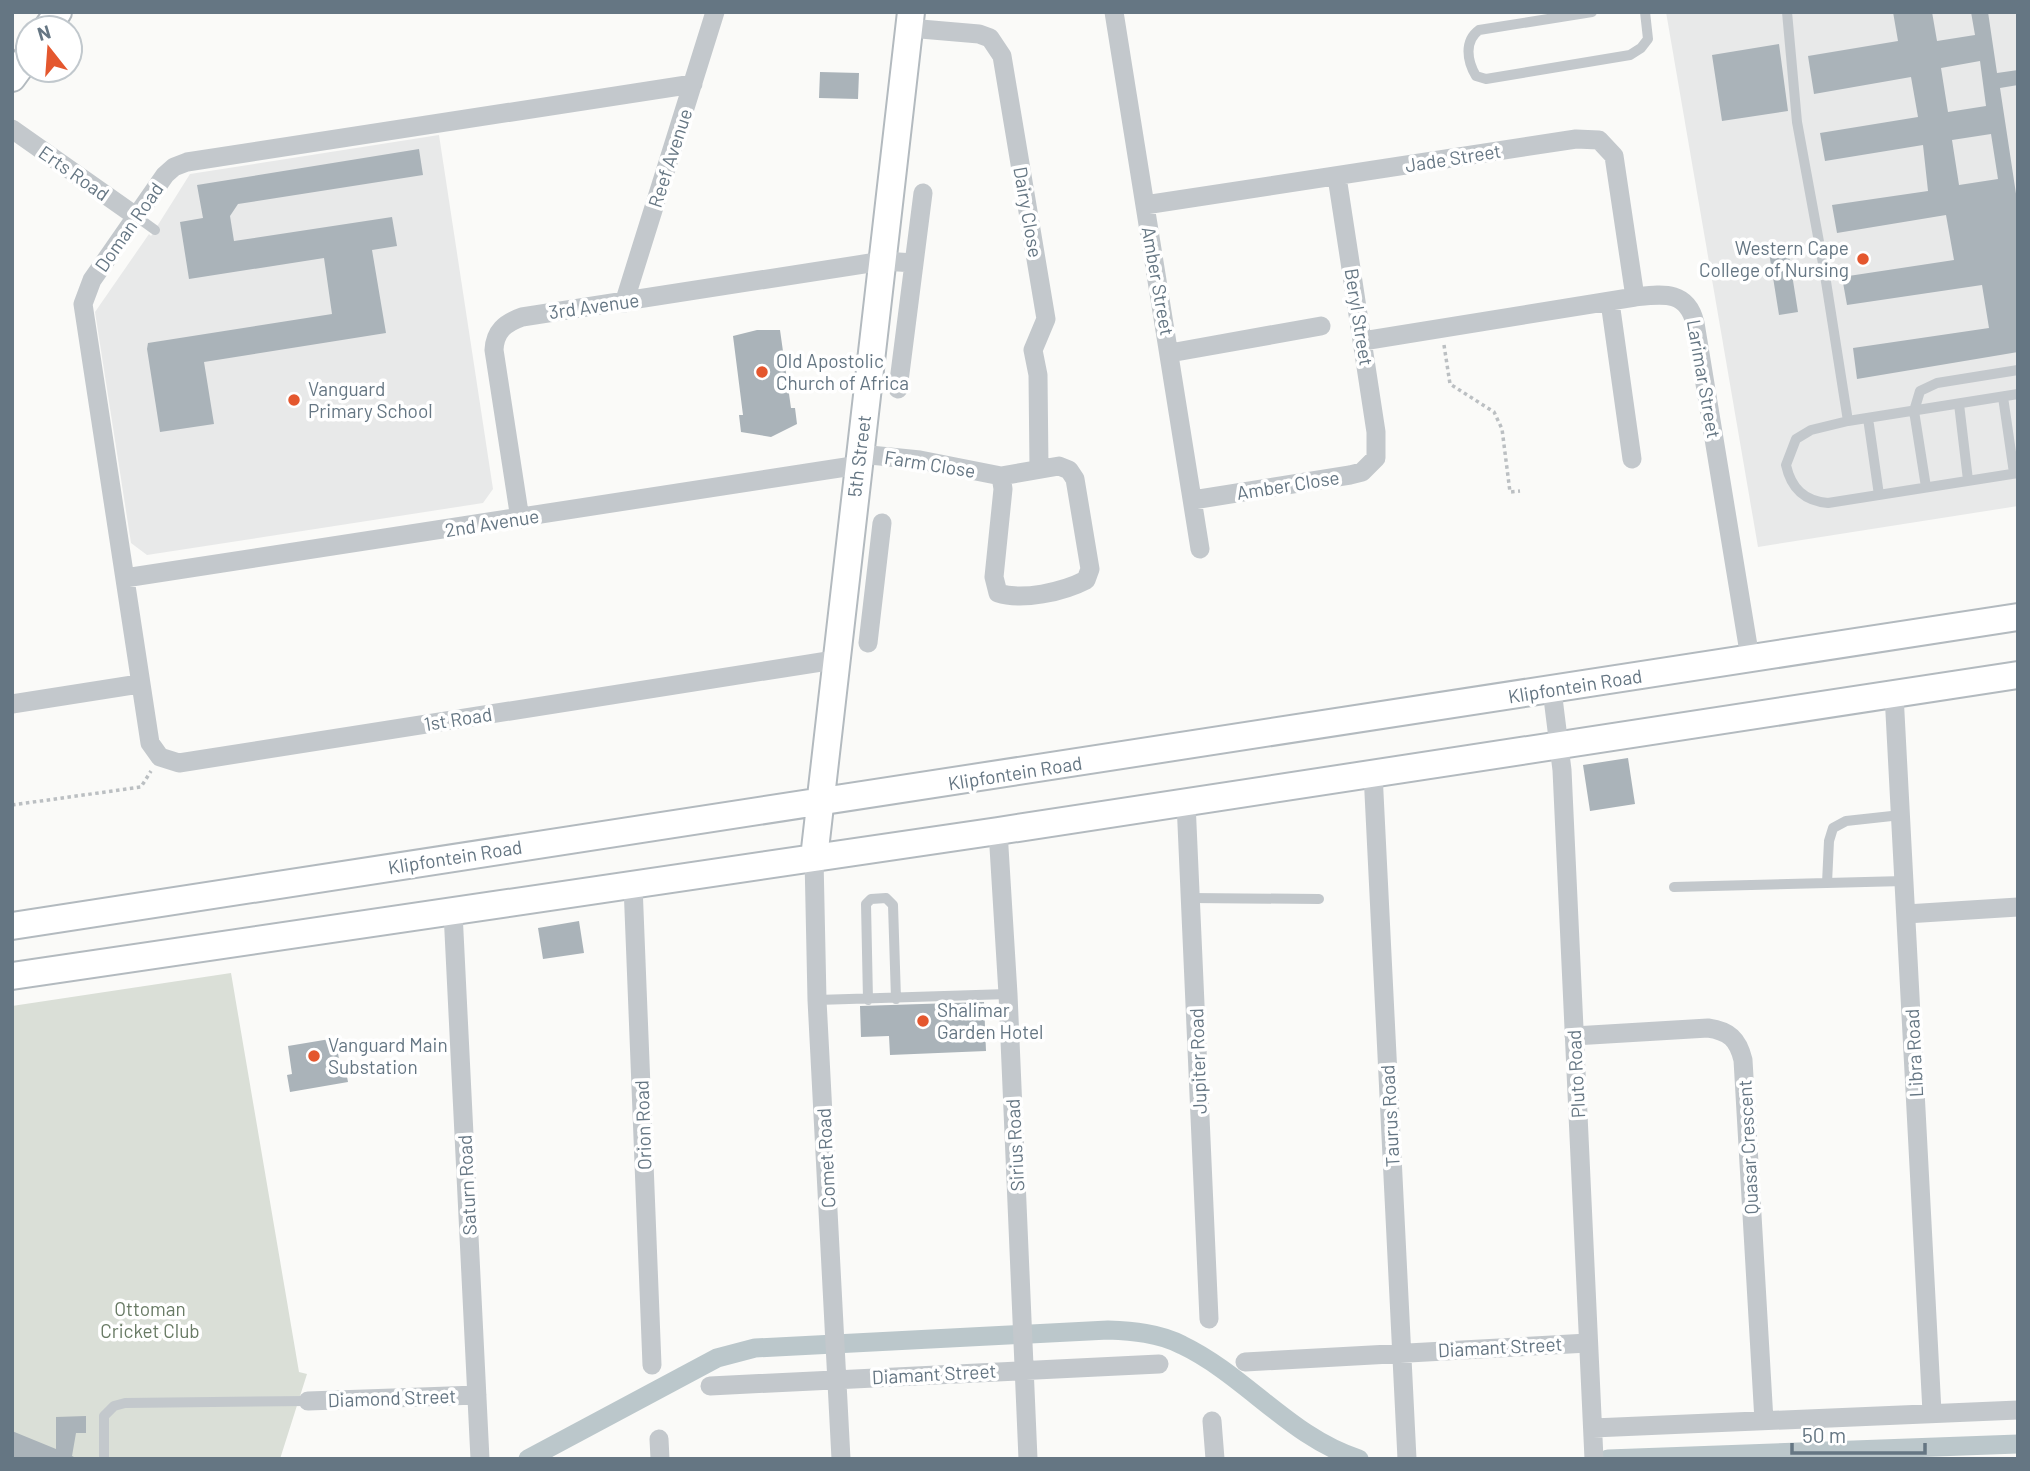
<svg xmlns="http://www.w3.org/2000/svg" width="2030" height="1471" font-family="Barlow,sans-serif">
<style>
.built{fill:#e8e9e9}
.green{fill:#dadfd7}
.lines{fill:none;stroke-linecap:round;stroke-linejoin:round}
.canal{stroke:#bbc7cb;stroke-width:19}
.building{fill:#aab3b9;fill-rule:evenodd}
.secondary-casing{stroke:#b3babf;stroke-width:30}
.path{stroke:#bbbfc2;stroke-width:3.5;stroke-dasharray:3.5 3.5;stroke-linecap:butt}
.lane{stroke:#c3c8cc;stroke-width:10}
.street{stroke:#c3c8cc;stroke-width:19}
.secondary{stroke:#fff;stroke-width:26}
.poi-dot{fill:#e4572e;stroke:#fff;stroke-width:2.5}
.labels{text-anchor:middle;stroke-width:7;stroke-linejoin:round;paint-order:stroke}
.street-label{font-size:19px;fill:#657683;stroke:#fff}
.poi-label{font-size:19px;fill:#657683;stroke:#fff;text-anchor:start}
.park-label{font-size:19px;fill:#687a64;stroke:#fff}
</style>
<rect width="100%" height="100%" fill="#fafaf8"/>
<path class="built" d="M1666 12H2018V506L1758 547Z
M439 135 493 489 483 503 147 555 131 543 95 312 149 234 151 236 190 174Z"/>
<path class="green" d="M231 973 299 1372 307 1374 280 1459H12V1006Z"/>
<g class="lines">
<path class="canal" d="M528 1459 717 1358 755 1348 1108 1330C1132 1331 1159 1333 1182 1345 1245 1375 1291 1438 1359 1459
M1608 1459 2018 1444"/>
</g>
<path class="building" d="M1893 12H1932L1937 41 1975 35 1971 12H1988L1997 73 2018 70V85L2000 88 2018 207V352L1857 379 1853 348 1989 328 1982 285 1847 305 1842 277 1954 260 1946 215 1837 233 1832 205 1928 191 1923 145 1825 161 1820 133 1918 117 1911 77 1814 94 1808 56 1898 41ZM1980 61 1986 106 1948 112 1941 68ZM1991 134 1998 179 1959 185 1952 140Z
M1779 44 1788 111 1722 121 1712 55Z
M820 72 859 73 858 99 819 98Z
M419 149 423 175 238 204 230 216 234 241 392 217 397 246 372 250 386 333 204 362 214 424 160 432 147 349 148 343 332 314 324 258 189 279 180 222 203 218 197 185Z
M1787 243 1798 312 1779 315 1768 246Z
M757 330H780L791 408H795L797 424 771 437 741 432 739 415H743L733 336Z
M1628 758 1635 804 1590 811 1583 765Z
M579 921 584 953 543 959 538 928Z
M984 1002 986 1051 890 1055 889 1036 861 1037 860 1006Z
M336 1038 340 1067 345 1066 348 1082 290 1092 287 1075 292 1074 288 1046Z
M86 1416V1433H76L72 1456 78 1459H12V1431L56 1449V1417Z"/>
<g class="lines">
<g class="secondary-casing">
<path id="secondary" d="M47 28 58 12
M12 78 28 56
M814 858 911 12
M12 926 2018 617
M12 976 998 831 2018 675"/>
</g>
<path class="path" d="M1444 345 1450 384 1494 412 1502 429 1510 492 1520 491
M12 805 141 787 151 771"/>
<path class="lane" d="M1592 12 1479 30C1464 41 1467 61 1476 76L1486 79 1630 55 1641 48 1648 39 1645 12
M1787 12 1797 122 1824 269 1848 421
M137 217 155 230
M2018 394 1848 421 1811 430 1796 439 1786 465C1791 488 1804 501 1828 503L2018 473
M2003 397 2014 473
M1959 404 1968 480
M1868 418 1879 495
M1926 487 1914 411 1920 391 1937 383 2018 370
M1827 883 1829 841 1833 828 1846 821 1901 815
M1674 887 1904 881
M1191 898 1319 899
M817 1000 1008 994
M868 1000 866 904 871 899 886 898 893 905 896 999
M104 1459V1416L114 1406 125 1403 308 1401"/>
<path class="street" d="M1114 12 1200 549
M909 28 979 34 990 38 1002 56 1046 319 1033 350 1038 375 1039 468
M693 84 187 162 174 167 165 175 92 280 83 304 150 743 160 757 179 763 834 660
M12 129 137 217
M1145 205 1576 139 1599 140 1614 156 1635 297
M1610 302 1632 459
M624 303 715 12
M1363 341 1635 297C1663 294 1687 290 1695 323L1750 658
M1170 353 1321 326
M898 389 923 193
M860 454 920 460 1001 476 1059 466 1069 470 1075 479 1090 569 1086 580C1063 592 1022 601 998 593L994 577 1003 489 1001 476
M1193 500 1350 475 1362 472 1376 458V432L1337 177
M520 519 494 350C495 331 505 323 522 317L883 261 914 263
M125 578 859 465
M868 643 882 523
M1552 690 1562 770 1594 1459
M1894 694 1932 1412
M12 704 139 684
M1373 773 1407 1459
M1186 802 1209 1319
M998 831 1008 994 1028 1459
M814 858 817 1000 841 1459
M633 885 652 1365
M453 912 480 1459
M1906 914 2018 907
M1574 1036 1708 1028C1729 1031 1738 1039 1743 1060L1764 1421
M1245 1362 1588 1343
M710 1386 1159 1364
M308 1401 477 1395
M1212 1421 1215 1459
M1593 1428 2018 1410
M659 1439 660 1459"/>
<use href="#secondary" class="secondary"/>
</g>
<g class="poi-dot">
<circle cx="1863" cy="259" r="7"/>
<circle cx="762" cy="372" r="7"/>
<circle cx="294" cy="400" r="7"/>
<circle cx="923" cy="1021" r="7"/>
<circle cx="314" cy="1056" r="7"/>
</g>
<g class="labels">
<g class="street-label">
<text transform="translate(670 158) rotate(-72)" y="7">Reef Avenue</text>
<text transform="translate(1453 158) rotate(-9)" y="7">Jade Street</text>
<text transform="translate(74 173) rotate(35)" y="7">Erts Road</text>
<text transform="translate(1028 212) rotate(80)" y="7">Dairy Close</text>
<text transform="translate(129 227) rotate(-55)" y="7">Doman Road</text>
<text transform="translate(1158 281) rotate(80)" y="7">Amber Street</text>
<text transform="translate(594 306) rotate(-8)" y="7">3rd Avenue</text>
<text transform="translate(1359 317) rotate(81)" y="7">Beryl Street</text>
<text transform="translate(1704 379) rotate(80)" y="7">Larimar Street</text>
<text transform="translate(859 456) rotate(-83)" y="7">5th Street</text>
<text transform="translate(930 464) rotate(9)" y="7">Farm Close</text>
<text transform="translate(1288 485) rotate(-9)" y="7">Amber Close</text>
<text transform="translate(492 523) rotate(-9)" y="7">2nd Avenue</text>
<text transform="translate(1575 686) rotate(-9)" y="7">Klipfontein Road</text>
<text transform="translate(458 719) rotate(-9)" y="7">1st Road</text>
<text transform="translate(1015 773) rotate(-9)" y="7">Klipfontein Road</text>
<text transform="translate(455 857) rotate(-9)" y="7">Klipfontein Road</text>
<text transform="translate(1914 1053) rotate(-93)" y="7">Libra Road</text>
<text transform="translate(1198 1061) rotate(-92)" y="7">Jupiter Road</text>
<text transform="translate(1576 1074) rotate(-93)" y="7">Pluto Road</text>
<text transform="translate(1390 1116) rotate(-93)" y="7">Taurus Road</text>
<text transform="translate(643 1125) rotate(-92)" y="7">Orion Road</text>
<text transform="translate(1015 1145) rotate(-93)" y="7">Sirius Road</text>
<text transform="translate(1748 1147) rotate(-93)" y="7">Quasar Crescent</text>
<text transform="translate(826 1158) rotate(-93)" y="7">Comet Road</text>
<text transform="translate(467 1185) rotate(-93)" y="7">Saturn Road</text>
<text transform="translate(1500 1347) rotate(-3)" y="7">Diamant Street</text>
<text transform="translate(934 1374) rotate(-3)" y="7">Diamant Street</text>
<text transform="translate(392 1398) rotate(-2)" y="7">Diamond Street</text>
</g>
<g class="poi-label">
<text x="1849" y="255" text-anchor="end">Western Cape<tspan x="1849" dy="22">College of Nursing</tspan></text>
<text x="776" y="368">Old Apostolic<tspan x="776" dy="22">Church of Africa</tspan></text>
<text x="308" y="396">Vanguard<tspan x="308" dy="22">Primary School</tspan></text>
<text x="937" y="1017">Shalimar<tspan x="937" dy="22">Garden Hotel</tspan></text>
<text x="328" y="1052">Vanguard Main<tspan x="328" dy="22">Substation</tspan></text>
</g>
<g class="park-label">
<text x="150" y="1316">Ottoman<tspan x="150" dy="22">Cricket Club</tspan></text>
</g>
</g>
<rect width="2030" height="1471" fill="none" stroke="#657683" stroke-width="28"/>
<g transform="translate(49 49) rotate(343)"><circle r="33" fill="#ffffff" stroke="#c1c8cd" stroke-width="2"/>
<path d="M0-5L12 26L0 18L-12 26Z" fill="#e4572e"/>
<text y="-10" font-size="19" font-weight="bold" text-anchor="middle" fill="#657683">N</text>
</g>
<path d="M1792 1443v10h133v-10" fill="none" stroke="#657683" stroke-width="3.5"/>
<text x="1802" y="1443" font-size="21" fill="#657683" stroke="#ffffff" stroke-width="5" paint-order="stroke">50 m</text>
</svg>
